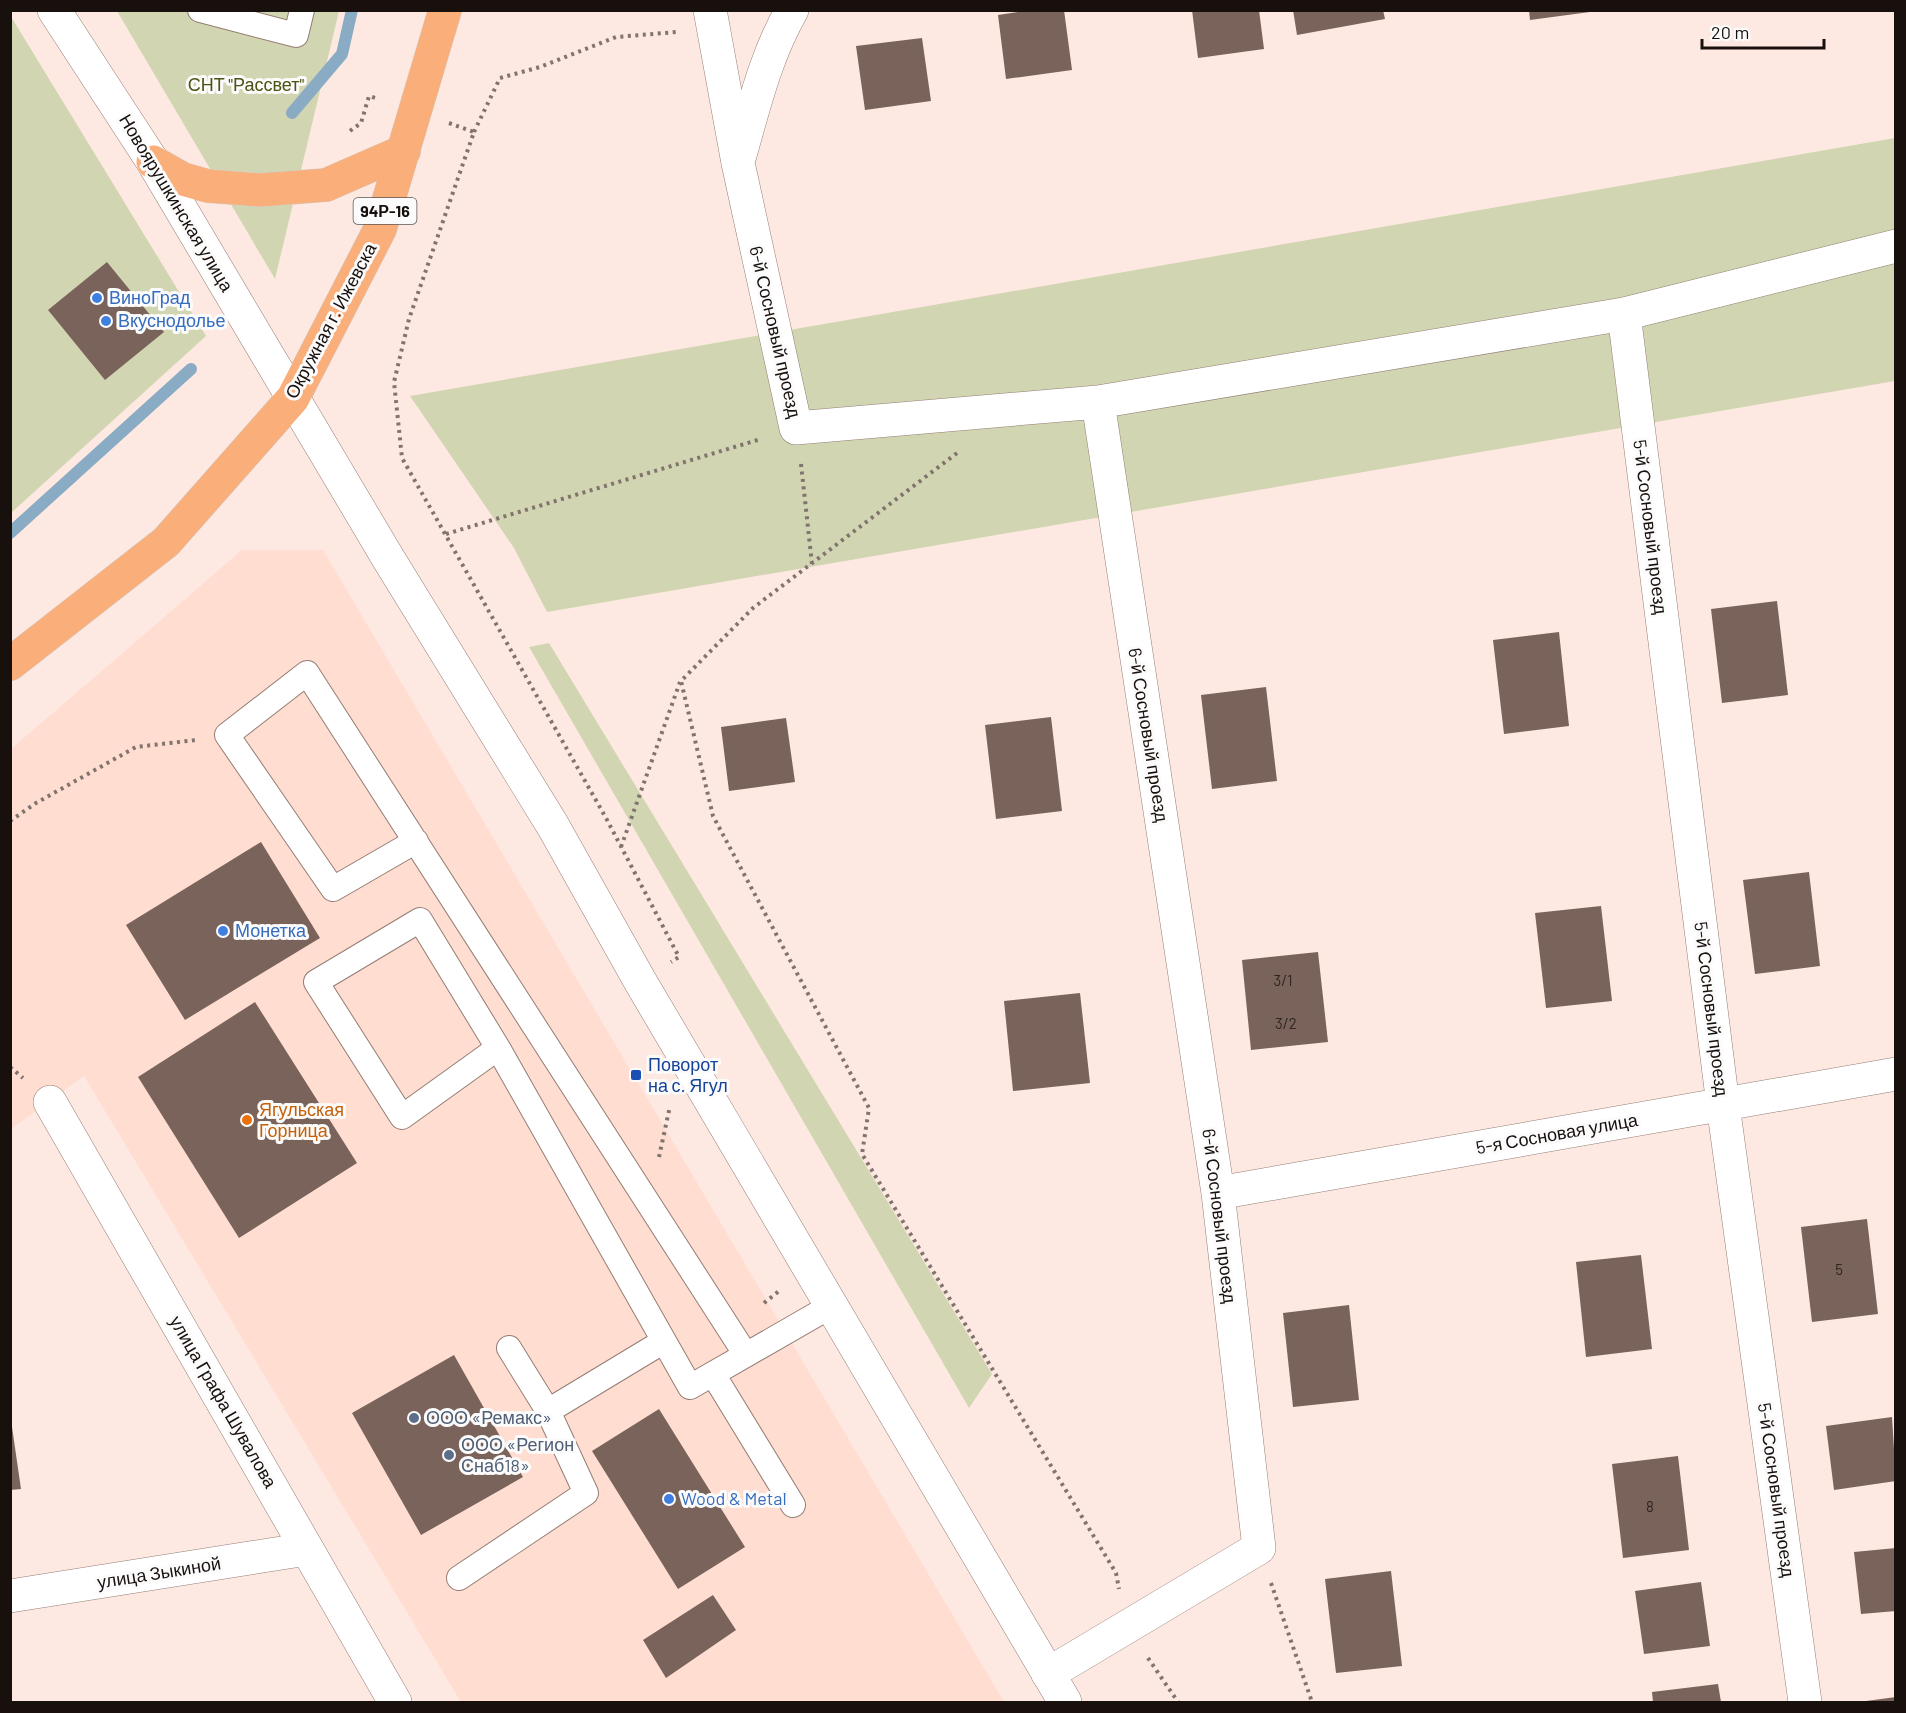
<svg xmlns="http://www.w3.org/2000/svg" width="1906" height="1713" font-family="Barlow,sans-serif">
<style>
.built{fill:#ffddd1}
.green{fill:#d2d5b1}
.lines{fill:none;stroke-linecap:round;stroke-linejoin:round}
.stream{stroke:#8aabc4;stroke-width:12}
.building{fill:#79635b}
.service-casing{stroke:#947d74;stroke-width:26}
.minor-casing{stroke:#947d74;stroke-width:34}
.tertiary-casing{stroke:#947d74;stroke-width:34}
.primary-casing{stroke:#d1cfcf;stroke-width:34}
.path{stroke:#81736e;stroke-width:4;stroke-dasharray:3 4.5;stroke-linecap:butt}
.service{stroke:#fff;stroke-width:24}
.minor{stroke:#fff;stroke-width:33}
.tertiary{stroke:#fff;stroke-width:33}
.primary{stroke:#faae7a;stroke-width:33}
.shop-dot{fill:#3f7fe0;stroke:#fbfbfb;stroke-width:2}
.transit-dot{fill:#1a4fb4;stroke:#fbfbfb;stroke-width:2}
.food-dot{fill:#e8710a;stroke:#fbfbfb;stroke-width:2}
.service-dot{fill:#5c6f8a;stroke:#fbfbfb;stroke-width:2}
.labels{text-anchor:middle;stroke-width:6;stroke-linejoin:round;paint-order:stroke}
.number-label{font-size:15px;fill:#302520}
.shield{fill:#fbfbfb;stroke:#5c5654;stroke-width:1.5}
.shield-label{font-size:16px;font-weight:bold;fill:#18100d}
.park-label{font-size:18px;fill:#4f5113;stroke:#fbfbfb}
.street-label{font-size:18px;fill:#18100d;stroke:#fbfbfb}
.shop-label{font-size:18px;fill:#366cbe;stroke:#fbfbfb;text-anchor:start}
.transit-label{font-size:18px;fill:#164399;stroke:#fbfbfb;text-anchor:start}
.food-label{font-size:18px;fill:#c56008;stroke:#fbfbfb;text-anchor:start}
.service-label{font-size:18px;fill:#4e5e75;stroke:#fbfbfb;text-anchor:start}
</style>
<rect width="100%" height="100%" fill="#fee9e2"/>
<path class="built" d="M242 550H323L1004 1702H461L84 1076 11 1129 10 750Z"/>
<path class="green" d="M117 11H339L275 279Z
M10 15 206 336 11 513H10Z
M1895 138V381L547 612 514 548 410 396Z
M549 643 992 1374 969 1408 529 647Z"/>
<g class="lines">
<path class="stream" d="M292 113 342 54 352 10
M10 533 191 369"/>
</g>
<path class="building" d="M1032 10H1064L1072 70 1006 79 998 15Z
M1192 10H1259L1264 49 1198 58Z
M1293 10H1383L1385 19 1297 35Z
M1529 10H1590V12L1530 20Z
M922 38 931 101 865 110 856 46Z
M107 262 164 332 105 380 48 310Z
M1777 601 1788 695 1722 703 1711 609Z
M1559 632 1569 726 1504 734 1493 640Z
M1266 687 1277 781 1212 789 1201 695Z
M1051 717 1062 811 996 819 985 725Z
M786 718 795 782 729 791 721 727Z
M261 842 320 938 185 1020 126 925Z
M1809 872 1820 966 1755 974 1743 880Z
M1601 906 1612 1001 1546 1008 1535 913Z
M1318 952 1328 1042 1251 1050 1242 960Z
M1080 993 1090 1083 1013 1091 1004 1001Z
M255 1002 357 1163 239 1238 138 1077Z
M1867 1219 1878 1314 1812 1322 1801 1227Z
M1641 1255 1652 1349 1586 1357 1576 1262Z
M1349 1305 1359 1400 1293 1407 1283 1313Z
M454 1355 523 1477 421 1535 352 1413Z
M659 1409 745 1547 678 1589 592 1451Z
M1892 1417 1896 1481 1834 1490 1826 1426Z
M12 1427 21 1489 10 1490V1428Z
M1678 1456 1689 1550 1623 1558 1612 1464Z
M1896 1548V1611L1861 1614 1854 1552Z
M1391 1571 1402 1666 1336 1673 1325 1579Z
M1701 1582 1710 1646 1644 1654 1635 1591Z
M713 1595 736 1630 666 1678 643 1640Z
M1718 1684 1721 1702H1653L1652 1692Z
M1896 1697V1702H1866V1701Z"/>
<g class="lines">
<g class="service-casing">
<path id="service" d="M200 10 296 35 302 10
M416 841 333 889 227 735 307 673 746 1355
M498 1048 402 1117 316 982 420 920 498 1048 690 1387 831 1306
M509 1348 548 1411
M713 1374 793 1505
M459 1578 586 1493 548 1411 664 1341"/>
</g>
<g class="minor-casing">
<path id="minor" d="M54 10 153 162 293 398
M710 10 738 163 796 428 1098 402 1218 1193 1259 1548 1048 1674
M740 155C754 106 766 55 792 10
M1624 314 1723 1105 1805 1702
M1098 402 1624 314 1896 246
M50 1102 395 1702
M1218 1193 1896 1074
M10 1596 307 1549"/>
</g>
<g class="tertiary-casing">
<path id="tertiary" d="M293 398 388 558 553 826 640 981 1065 1702"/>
</g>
<g class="primary-casing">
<path id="primary" d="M153 162 183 179 208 186 260 190 326 185 404 151
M10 664 166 542 293 398 380 229 445 10"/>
</g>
<path class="path" d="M449 123 474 132 409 319 394 382 402 458 606 818 679 957 671 962
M350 131 361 123 369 96 379 99
M474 132 500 78 540 67 616 37 677 32
M957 453 753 608 681 681 713 816 869 1108 862 1154 1116 1573 1119 1589
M801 464 812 564
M446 534 761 439
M10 821 36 803 136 747 196 740
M621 847 680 682
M10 1067 23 1078
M659 1157 670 1106
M764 1303 779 1291
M1271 1583 1312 1702
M1148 1658 1178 1702"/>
<use href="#service" class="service"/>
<use href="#minor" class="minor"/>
<use href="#tertiary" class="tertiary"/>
<use href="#primary" class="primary"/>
</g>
<g class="shop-dot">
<circle cx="97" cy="298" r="6"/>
<circle cx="106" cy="321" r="6"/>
<circle cx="223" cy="931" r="6"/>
<circle cx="669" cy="1499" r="6"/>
</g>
<rect class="transit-dot" x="630" y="1069" width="12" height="12" rx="3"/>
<circle class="food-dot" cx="247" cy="1120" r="6"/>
<g class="service-dot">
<circle cx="414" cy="1418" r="6"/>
<circle cx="449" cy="1455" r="6"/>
</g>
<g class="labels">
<g class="number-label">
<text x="1283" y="986">3/1</text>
<text x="1286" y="1029">3/2</text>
<text x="1839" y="1275">5</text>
<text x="1650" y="1512">8</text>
</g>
<rect class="shield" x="353.5" y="198" width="63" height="26" rx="4.5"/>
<g class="shield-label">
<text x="385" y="217">94Р-16</text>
</g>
<g class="park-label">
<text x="246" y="91">СНТ "Рассвет"</text>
</g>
<g class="street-label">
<text transform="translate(176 203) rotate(59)" y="6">Новоярушкинская улица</text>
<text transform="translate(331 321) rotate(-62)" y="6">Окружная г. Ижевска</text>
<text transform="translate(775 332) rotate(77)" y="6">6-й Сосновый проезд</text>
<text transform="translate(1650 527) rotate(83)" y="6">5-й Сосновый проезд</text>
<text transform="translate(1148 735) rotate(81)" y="6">6-й Сосновый проезд</text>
<text transform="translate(1711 1009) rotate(83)" y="6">5-й Сосновый проезд</text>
<text transform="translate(1557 1134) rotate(-10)" y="6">5-я Сосновая улица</text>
<text transform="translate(1219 1216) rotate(83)" y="6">6-й Сосновый проезд</text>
<text transform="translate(223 1402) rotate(60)" y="6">улица Графа Шувалова</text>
<text transform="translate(1776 1490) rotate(82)" y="6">5-й Сосновый проезд</text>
<text transform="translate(159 1573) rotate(-9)" y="6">улица Зыкиной</text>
</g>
<g class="shop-label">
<text x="109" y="304">ВиноГрад</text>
<text x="118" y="327">Вкуснодолье</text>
<text x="235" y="937">Монетка</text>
<text x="681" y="1505">Wood &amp; Metal</text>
</g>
<g class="transit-label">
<text x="648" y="1071">Поворот<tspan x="648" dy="21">на с. Ягул</tspan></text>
</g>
<g class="food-label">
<text x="259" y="1116">Ягульская<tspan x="259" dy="21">Горница</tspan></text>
</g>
<g class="service-label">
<text x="426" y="1424">ООО «Ремакс»</text>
<text x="461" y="1451">ООО «Регион<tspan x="461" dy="21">Снаб18»</tspan></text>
</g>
</g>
<rect width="1906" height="1713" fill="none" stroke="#18100d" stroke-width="24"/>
<path d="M1702 39v9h122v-9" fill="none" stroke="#18100d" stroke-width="3"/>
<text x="1711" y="39" font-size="18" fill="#18100d" stroke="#fbfbfb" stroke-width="4.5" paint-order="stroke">20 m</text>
</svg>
